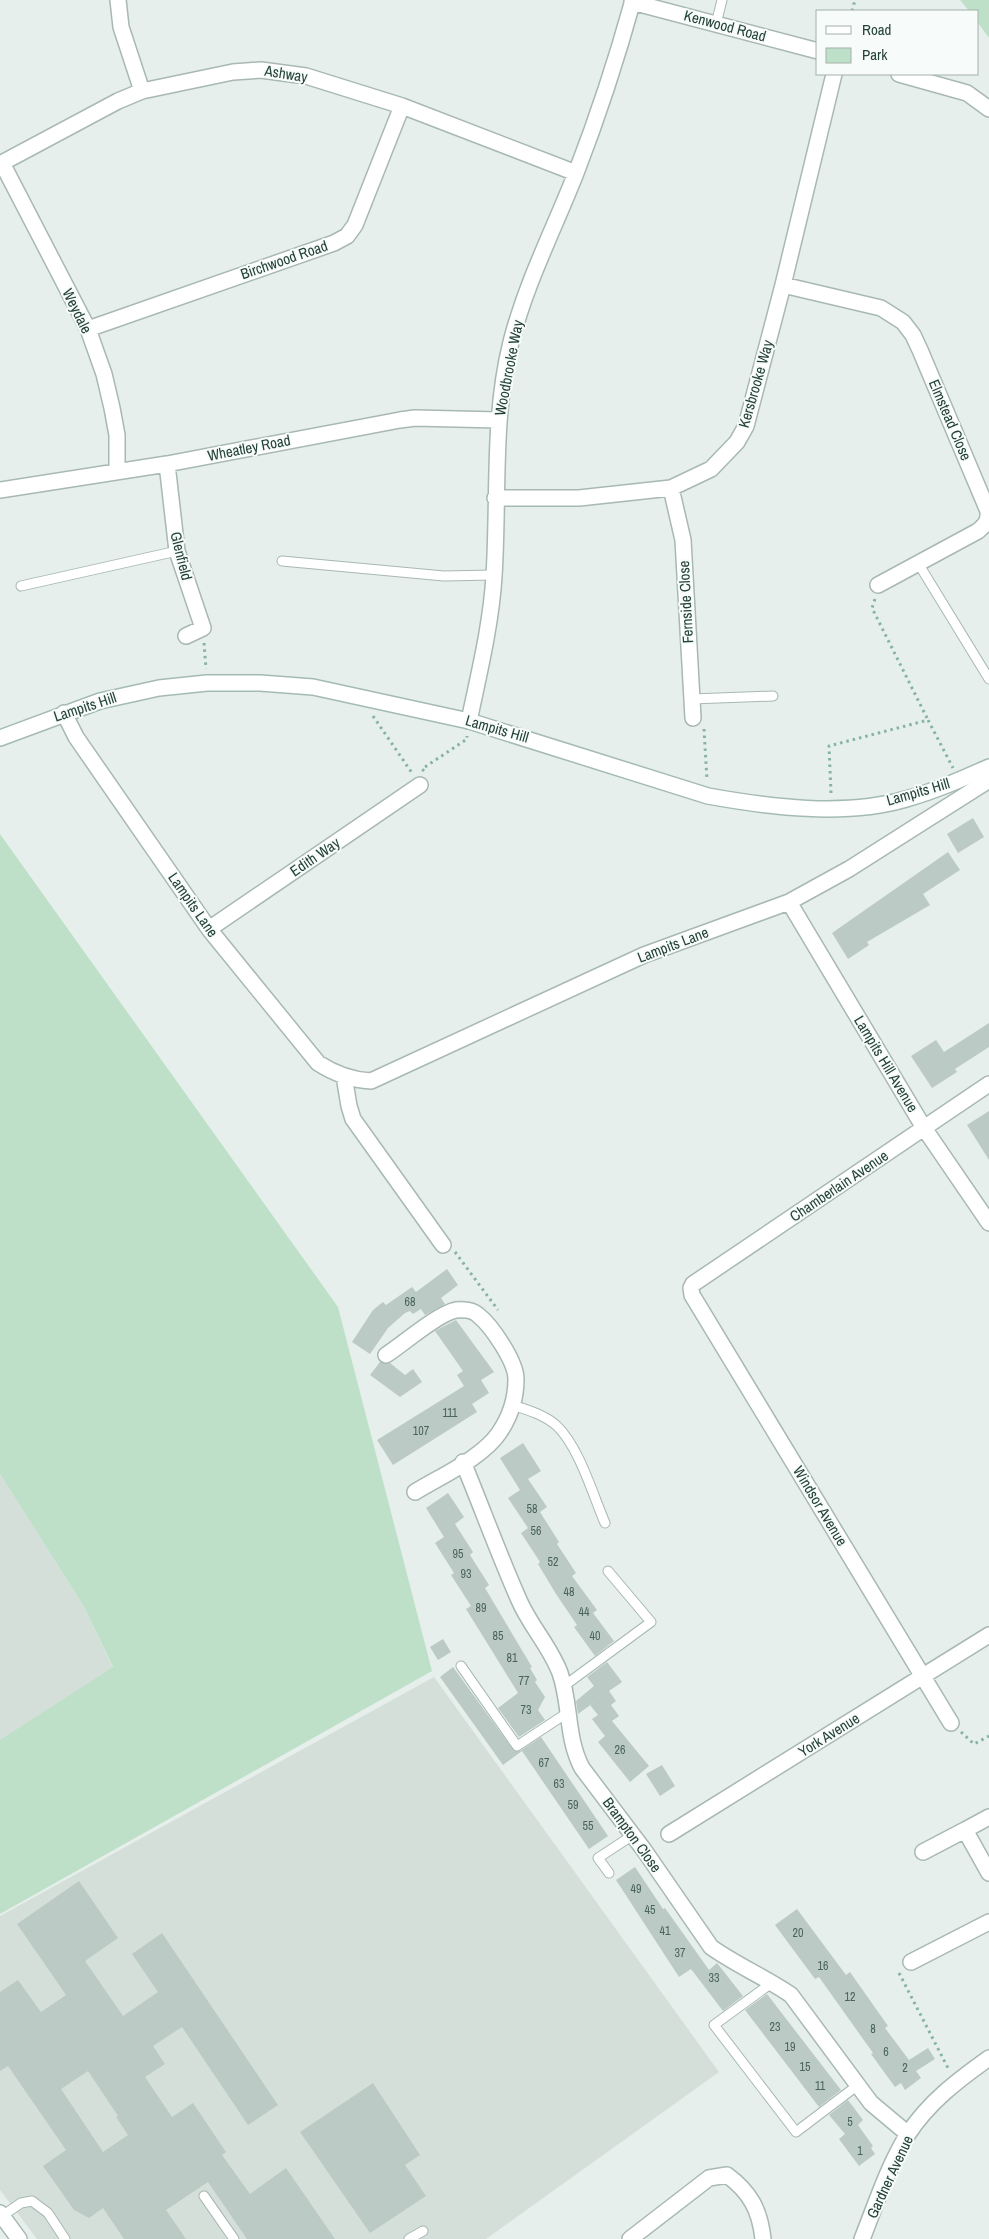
<svg xmlns="http://www.w3.org/2000/svg" width="989" height="2239" font-family="'Archivo Narrow',sans-serif">
<style>
.built{fill:#d4dfda}
.green{fill:#bfe0c8}
.building{fill:#bbcac4;fill-rule:evenodd}
.lines{fill:none;stroke-linecap:round;stroke-linejoin:round}
.service-casing{stroke:#a8b8b2;stroke-width:11}
.minor-casing{stroke:#a8b8b2;stroke-width:18}
.tertiary-casing{stroke:#a8b8b2;stroke-width:18}
.secondary-casing{stroke:#a4bbb3;stroke-width:18}
.path{stroke:#86b3a5;stroke-width:3;stroke-dasharray:2.5 4;stroke-linecap:butt}
.service{stroke:#fff;stroke-width:9}
.minor{stroke:#fff;stroke-width:15}
.tertiary{stroke:#fff;stroke-width:15}
.secondary{stroke:#fff;stroke-width:15}
.labels{text-anchor:middle;stroke-width:4;stroke-linejoin:round;paint-order:stroke}
.number-label{font-size:12px;fill:#4a645c}
.street-label{font-size:15px;fill:#24423a;stroke:#f7fbf9}
</style>
<rect width="100%" height="100%" fill="#e6efeb"/>
<path class="built" d="M0 1474 83 1605 113 1668 0 1743Z
M434 1677 719 2072 486 2239H37L0 2190V1916Z"/>
<path class="green" d="M960 0H989V38L978 23V11H969Z
M0 834 338 1307 432 1671 0 1914V1740L113 1667 83 1605 0 1474Z"/>
<path class="building" d="M973 818 984 837 958 853 947 834Z
M948 852 960 870 923 894 930 905 867 942 869 945 848 959 832 933Z
M989 1023V1047L955 1069 957 1072 932 1088 911 1056 936 1040 944 1052Z
M989 1111V1160L967 1125Z
M447 1269 458 1285 441 1298 445 1304 425 1315 421 1309 413 1314 410 1311 405 1313 388 1328 370 1354 352 1342 373 1310 383 1302 386 1305 412 1287 416 1292Z
M456 1320 494 1372 481 1380 489 1393 472 1404 477 1412 393 1465 377 1440 464 1386 457 1375 463 1371 435 1331Z
M380 1362 390 1363 405 1375 413 1369 422 1382 400 1397 370 1375Z
M523 1443 541 1471 528 1479 547 1507 540 1512 559 1542 557 1544 576 1573 572 1576 597 1610 593 1613 614 1641 595 1656 574 1627 577 1625 556 1594 538 1564 540 1562 521 1533 528 1528 508 1498 520 1490 500 1458Z
M448 1493 464 1517 455 1524 473 1552 470 1555 489 1585 485 1588 532 1667 530 1668 537 1680 535 1682 545 1697 538 1710 545 1720 519 1737 498 1708 518 1693 466 1609 471 1606 451 1575 454 1573 435 1543 444 1537 426 1508Z
M443 1639 451 1652 438 1660 430 1647Z
M607 1662 622 1682 609 1691 616 1701 611 1705 619 1716 612 1721 649 1766 630 1782 598 1742 605 1736 592 1719 598 1715 590 1705 596 1701 578 1714 576 1701 594 1686 587 1677Z
M453 1667 514 1751H520L541 1737 608 1836 589 1849 522 1751 503 1765 440 1677Z
M662 1765 675 1786 660 1796 646 1774Z
M635 1867 663 1909 665 1908 709 1970 717 1963 743 1996 723 2011 691 1969 679 1977 616 1880Z
M79 1881 118 1938 85 1961 123 2016 158 1992 132 1954 162 1933 278 2105 248 2125 182 2027 153 2046 165 2064 145 2077 172 2117 193 2103 226 2152 222 2155 250 2194 286 2168 335 2239H247L208 2182 166 2210 186 2239H124L103 2208 89 2218 74 2210 43 2166 66 2150 8 2066 0 2071V1992L18 1980 41 2012 66 1995 17 1924ZM88 2071 118 2116 116 2117 128 2135 103 2152 61 2089Z
M797 1909 846 1975 850 1972 888 2026 885 2028 909 2060 928 2048 935 2059 916 2071 921 2078 905 2090 901 2083 895 2087 871 2054 873 2053 819 1977 815 1979 775 1925Z
M767 1994 841 2090 819 2107 745 2010Z
M373 2083 420 2155 405 2165 426 2196 370 2233 300 2132Z
M848 2100 863 2120 858 2125 873 2146 871 2148 875 2154 859 2166 839 2139 845 2134 829 2115Z"/>
<g class="lines">
<g class="service-casing">
<path id="service" d="M716 24 722 0
M282 561 444 576 494 575
M918 563 989 679
M21 586 177 551
M692 699 773 696
M512 1405C528 1410 545 1415 557 1426 579 1447 593 1495 605 1523
M461 1666 517 1746 567 1713
M564 1686 651 1622 608 1571
M609 1873 598 1858 633 1835
M773 1982 714 2025 796 2132 858 2085
M204 2196 234 2239
M2 2216 21 2203 32 2201 48 2213 65 2239
M409 2239 423 2231"/>
</g>
<g class="minor-casing">
<path id="minor" d="M118 0 121 27 142 91
M632 2 818 51
M899 74 967 93 989 109
M2 163 88 329 104 374 112 408 117 435V470
M0 164 118 101 142 91 233 72 261 70 306 76 402 106 576 173
M783 285 881 308 903 322 913 335 920 350 988 511C989 521 985 525 978 531L878 585
M88 329 334 243 347 236 355 225 402 106
M167 464 177 551 203 628 186 636
M671 488 683 540 693 718
M0 490 167 464 400 420 415 418 498 420
M495 498H579L671 488 711 469 737 442 746 426 783 285 834 74
M64 713 76 737 209 929 318 1063C335 1074 352 1080 371 1081L644 955 789 902 849 869 989 780
M469 721C479 673 491 625 494 576 499 498 492 418 511 342 526 283 554 229 576 173 598 116 617 58 633 0
M789 902 924 1128 989 1223
M209 929 420 785
M344 1076 349 1106 353 1119 443 1245
M386 1355C403 1344 437 1314 456 1310 463 1309 473 1310 478 1315 492 1326 516 1362 516 1379 516 1399 510 1417 499 1433 482 1458 441 1476 415 1492
M463 1462C482 1508 499 1555 519 1600 530 1626 550 1646 560 1673 571 1704 566 1738 582 1768L644 1850 711 1947C736 1965 765 1977 791 1995L871 2103 908 2134
M951 1723 692 1295 691 1288 693 1284 989 1084
M965 1830 989 1817
M669 1834 989 1635
M923 1852 965 1830 989 1873
M911 1962 989 1922
M630 2239 709 2178 727 2175C750 2192 760 2210 763 2239
M862 2239C876 2204 888 2166 908 2134 929 2102 958 2080 989 2058"/>
</g>
<g class="tertiary-casing">
<path id="tertiary" d="M0 2213 19 2239"/>
</g>
<g class="secondary-casing">
<path id="secondary" d="M0 738 100 701 159 688 207 683H260L313 687 469 721 708 796C769 807 845 817 906 799 935 791 962 779 989 767"/>
</g>
<path class="path" d="M852 11 855 0
M875 599 872 608 928 720
M204 643 206 669
M373 716 412 773
M704 729 707 780
M424 771 422 769 467 739V736
M831 793 829 746 928 720 953 768
M455 1252 498 1310
M961 1732 974 1744 989 1736
M899 1973 949 2070"/>
<use href="#service" class="service"/>
<use href="#minor" class="minor"/>
<use href="#tertiary" class="tertiary"/>
<use href="#secondary" class="secondary"/>
</g>
<g class="labels">
<g class="number-label">
<text x="410" y="1306">68</text>
<text x="450" y="1417">111</text>
<text x="421" y="1435">107</text>
<text x="532" y="1513">58</text>
<text x="536" y="1535">56</text>
<text x="458" y="1558">95</text>
<text x="553" y="1566">52</text>
<text x="466" y="1578">93</text>
<text x="569" y="1596">48</text>
<text x="481" y="1612">89</text>
<text x="584" y="1616">44</text>
<text x="498" y="1640">85</text>
<text x="595" y="1640">40</text>
<text x="512" y="1662">81</text>
<text x="524" y="1685">77</text>
<text x="526" y="1714">73</text>
<text x="620" y="1754">26</text>
<text x="544" y="1767">67</text>
<text x="559" y="1788">63</text>
<text x="573" y="1809">59</text>
<text x="588" y="1830">55</text>
<text x="636" y="1893">49</text>
<text x="650" y="1914">45</text>
<text x="665" y="1935">41</text>
<text x="798" y="1937">20</text>
<text x="680" y="1957">37</text>
<text x="823" y="1970">16</text>
<text x="714" y="1982">33</text>
<text x="850" y="2001">12</text>
<text x="775" y="2031">23</text>
<text x="873" y="2033">8</text>
<text x="790" y="2051">19</text>
<text x="886" y="2056">6</text>
<text x="805" y="2071">15</text>
<text x="905" y="2072">2</text>
<text x="820" y="2090">11</text>
<text x="850" y="2126">5</text>
<text x="860" y="2155">1</text>
</g>
<g class="street-label">
<text transform="translate(725 26) rotate(15)" y="5">Kenwood Road</text>
<text transform="translate(286 74) rotate(9)" y="5">Ashway</text>
<text transform="translate(284 260) rotate(-19)" y="5">Birchwood Road</text>
<text transform="translate(77 311) rotate(64)" y="5">Weydale</text>
<text transform="translate(509 368) rotate(-79)" y="5">Woodbrooke Way</text>
<text transform="translate(756 384) rotate(-74)" y="5">Kersbrooke Way</text>
<text transform="translate(950 420) rotate(67)" y="5">Elmstead Close</text>
<text transform="translate(249 448) rotate(-11)" y="5">Wheatley Road</text>
<text transform="translate(181 556) rotate(76)" y="5">Glenfield</text>
<text transform="translate(686 602) rotate(-93)" y="5">Fernside Close</text>
<text transform="translate(85 707) rotate(-18)" y="5">Lampits Hill</text>
<text transform="translate(497 729) rotate(16)" y="5">Lampits Hill</text>
<text transform="translate(918 792) rotate(-16)" y="5">Lampits Hill</text>
<text transform="translate(315 857) rotate(-34)" y="5">Edith Way</text>
<text transform="translate(193 905) rotate(55)" y="5">Lampits Lane</text>
<text transform="translate(673 945) rotate(-21)" y="5">Lampits Lane</text>
<text transform="translate(886 1064) rotate(59)" y="5">Lampits Hill Avenue</text>
<text transform="translate(839 1186) rotate(-34)" y="5">Chamberlain Avenue</text>
<text transform="translate(820 1506) rotate(59)" y="5">Windsor Avenue</text>
<text transform="translate(829 1735) rotate(-32)" y="5">York Avenue</text>
<text transform="translate(632 1835) rotate(54)" y="5">Brampton Close</text>
<text transform="translate(890 2177) rotate(-65)" y="5">Gardner Avenue</text>
</g>
</g>
<rect x="816" y="10" width="162" height="65" fill="#f7fbf9" stroke="#a3b1ad"/>
<rect x="826" y="26" width="25" height="8" fill="#ffffff" stroke="#a3b1ad"/>
<text x="862" y="35" font-size="15" fill="#24423a">Road</text>
<rect x="826" y="48" width="25" height="15" fill="#bfe0c8" stroke="#a3b1ad"/>
<text x="862" y="60" font-size="15" fill="#24423a">Park</text>
</svg>
